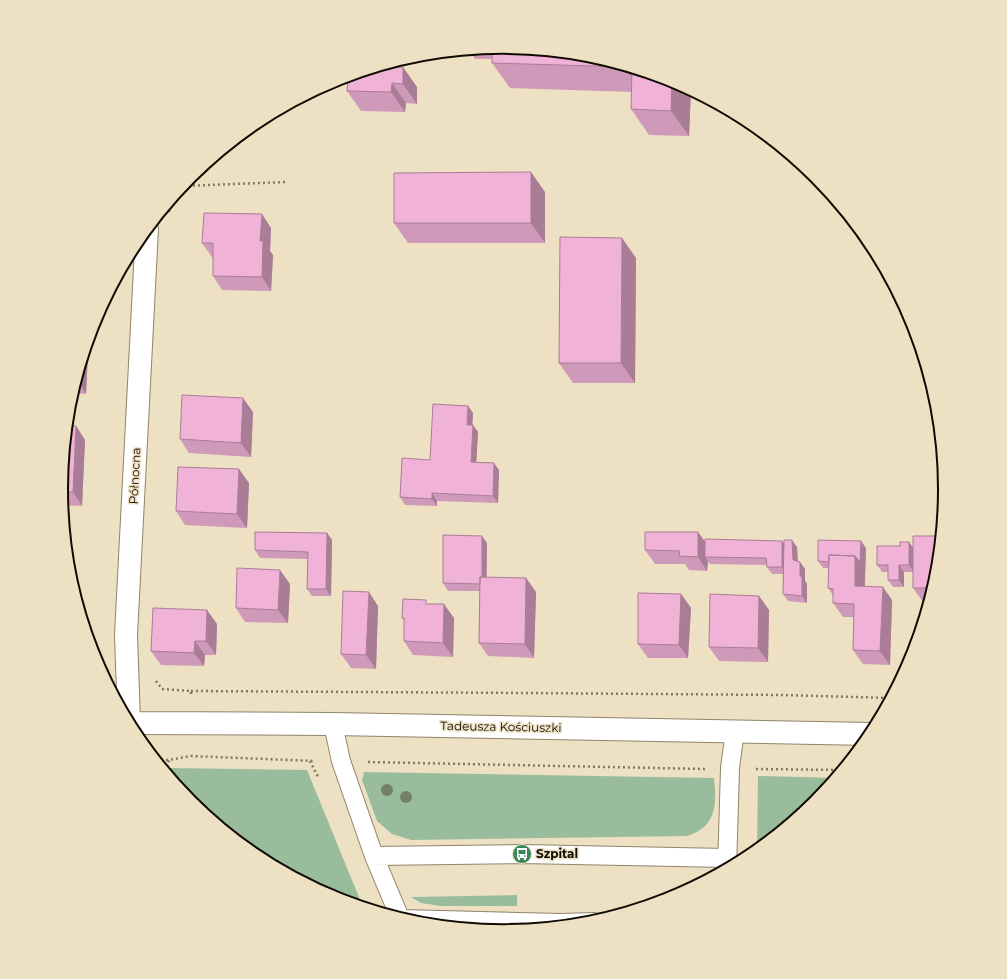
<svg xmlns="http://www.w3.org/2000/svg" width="1007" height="979" font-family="Montserrat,sans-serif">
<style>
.green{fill:#99bd9c}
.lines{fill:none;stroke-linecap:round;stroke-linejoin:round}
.lane-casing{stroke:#90846a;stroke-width:20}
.secondary-casing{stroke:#90846a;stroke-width:24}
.path{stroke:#817765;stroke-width:2.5;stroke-dasharray:2 3;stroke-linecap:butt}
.lane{stroke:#fff;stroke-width:18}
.secondary{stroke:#fff;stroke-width:22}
.tree{fill:#738264}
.wall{fill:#cf99b9}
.shaded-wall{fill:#a97d96}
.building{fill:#f1b2d7;stroke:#a97d96}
.labels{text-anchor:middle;stroke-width:3;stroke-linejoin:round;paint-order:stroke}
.street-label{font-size:12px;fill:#100b03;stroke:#ede0c3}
.poi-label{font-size:12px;font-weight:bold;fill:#100b03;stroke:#ede0c3;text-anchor:start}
.rim{fill:none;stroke:#100b03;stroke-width:2}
</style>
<rect width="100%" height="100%" fill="#ede0c3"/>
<path class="green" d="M170 768 307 770 363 907 334 898 257 857 190 802 170 777Z
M364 772 714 778C717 806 716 827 687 836L411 840 392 834 377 821 362 780Z
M758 776 836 778 820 798H817L816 803 757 851Z
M517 895V906H440L421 903 411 897Z"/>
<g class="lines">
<g class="lane-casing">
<path id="lane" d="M333 724 341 761 374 856 400 918
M374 856 522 854 727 858
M727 869 730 768 735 731
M402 919 561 923 594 922"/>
</g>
<g class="secondary-casing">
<path id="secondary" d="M129 723 333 724 872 734
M129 723 126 635 147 229"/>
</g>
<path class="path" d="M183 186 286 182
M169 212V203
M156 681 162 689 191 691V697
M191 691 526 693 782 695 891 698
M156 760H169L191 756 315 761
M310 761 318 777
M368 762 705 769
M756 769 843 770
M166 772 169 760"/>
<use href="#lane" class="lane"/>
<use href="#secondary" class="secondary"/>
</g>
<g class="tree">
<circle cx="387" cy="790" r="6"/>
<circle cx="406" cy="797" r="6"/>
</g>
<path class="wall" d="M504 47 590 56 673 81 691 90 689 136 649 135 631 109 632 92 510 88 492 63V59H475L470 52 459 51Z
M397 62V67L417 87V104L406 103 405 112 361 111 347 91 348 77Z
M545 192V243H408L394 223Z
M271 228 270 251 273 255 271 291 222 290 213 276V257H212L202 243Z
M636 258 635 383H573L559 363Z
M86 349 88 352 86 394 73 393Z
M468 406 473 413 472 425 478 432 476 462 499 470 498 503 437 501V506L405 505 400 497 430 460Z
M253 412 251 457 189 453 180 439Z
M76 426 85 440 82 506 63 505 61 489Z
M249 483 247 528 185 525 176 511Z
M698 532 705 542 782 541 784 543 797 547 798 561 800 562 805 569V581L807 584V603L788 601 783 594V574H772L767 567V565L710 564 708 561 707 571 689 570 685 564H655L645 550Z
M327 533 332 540 331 596H312L307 589 308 559 260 558 255 550Z
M941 536 937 576 930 602H923L913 588V572H904V587H893L888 580V572H882L877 565 900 546 909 542 913 548Z
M487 543V577L526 578 536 592 534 658 488 656 479 643 480 591H448L443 583Z
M866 548 865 586 892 600 890 665 863 664 853 650 854 617H843L833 603V595L828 588 829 568H823L818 561Z
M290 584 288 623 245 622 236 608Z
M681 594 691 608 688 658H648L638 644Z
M759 596 769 610 768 662 719 661 709 647Z
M429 604 454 618 453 657 413 655 404 641V620L402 618Z
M378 606 376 669 351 668 341 654Z
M217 624 216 655H205L204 666 161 665 151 651Z"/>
<path class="shaded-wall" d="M397 62V66L403 75V67L417 87V104L403 84 386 65Z
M672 81 691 90 689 136 671 111Z
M392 83 406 103 405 112 391 92Z
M531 172 545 192V243L531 223Z
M262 214 271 228 270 251 273 255 271 291 262 277 260 241Z
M622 238 636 258 635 383 621 363Z
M86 349 88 352 86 394 77 380Z
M243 398 253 412 251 457 241 443Z
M468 406 473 413 472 432 467 425Z
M473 425 478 432 476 469 471 462Z
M76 426 85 440 82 506 73 492Z
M494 463 499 470 498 503 493 496Z
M239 469 249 483 247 528 237 514Z
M432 493 437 501V506L432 499Z
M698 532 708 546 705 557 708 561 707 571 698 557Z
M327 533 332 540 331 596 326 589Z
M482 536 487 543 486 591 481 584Z
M66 538 68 542V557Z
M792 540 797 547 798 567 793 560Z
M782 541 787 548V574L782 567Z
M861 541 866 548 864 600 855 586V556Z
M909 542 914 549V572L909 565Z
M935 555 939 560 937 576 934 586Z
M800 562 805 569V581L807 584V603L802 596 800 576Z
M899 565 904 572V587L899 580Z
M280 570 290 584 288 623 278 610Z
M526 578 536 592 534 658 525 644Z
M883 587 892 600 890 665 880 651Z
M74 589 77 594V599Z
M369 592 378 606 376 669 366 655Z
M681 594 691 608 688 658 679 645Z
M759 596 769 610 768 662 758 648Z
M444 604 454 618 453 657 443 643Z
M207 610 217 624 216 655 206 641Z
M195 641 205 655 204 666 194 653Z"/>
<path class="building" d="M504 47 590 56 628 67 492 63V48Z
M393 63 392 67H403V84L392 83 391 92 347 91 348 77Z
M632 68 672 81 671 111 631 109Z
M531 172V223H394V173Z
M204 213 262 214 260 241H263L262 277 213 276V243H202Z
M560 237 622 238 621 363H559Z
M182 395 243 398 241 443 180 439Z
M433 404 468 406 467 425H473L471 462 494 463 493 496 432 493V499L400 497 402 458 430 460Z
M67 425 76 426 73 492H61V489Z
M178 467 239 469 237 514 176 511Z
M255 532 327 533 326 589H307L308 552 255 550Z
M645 532H698V557L679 556 680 551 645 550Z
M443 535 482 536V577H480V584L443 583Z
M913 536H941L940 555H935L934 586V588H913Z
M705 539 782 541V567H767L766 558 705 557Z
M784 540H792L793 560 800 562V576L802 577V596L783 594Z
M818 540 861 541 860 562 855 556 829 555V562L818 561Z
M900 542H909V565H899V580H888V565H877V546H900Z
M829 555 855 556V586L883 587 880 651 853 650 854 604 833 603V589L828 588Z
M237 568 280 570 278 610 236 608Z
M480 577 526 578 525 644 479 643Z
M343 591 369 592 366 655 341 654Z
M638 593 681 594 679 645 638 644Z
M710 594 759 596 758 648 709 647Z
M403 599 426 600V604H444L443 643 404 641V618H402Z
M153 608 207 610 206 641H195L194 653 151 651Z"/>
<defs>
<g id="bus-disc" transform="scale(1)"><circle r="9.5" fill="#398859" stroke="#ede0c3"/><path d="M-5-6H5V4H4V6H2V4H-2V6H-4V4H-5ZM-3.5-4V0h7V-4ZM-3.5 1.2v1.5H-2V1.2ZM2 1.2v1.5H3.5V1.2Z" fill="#fff"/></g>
</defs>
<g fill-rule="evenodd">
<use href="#bus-disc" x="522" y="854"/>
</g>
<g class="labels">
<g class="street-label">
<text transform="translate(135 476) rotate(-87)" y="4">Północna</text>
<text transform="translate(501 727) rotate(1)" y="4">Tadeusza Kościuszki</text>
</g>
<g class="poi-label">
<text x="536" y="858">Szpital</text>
</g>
</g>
<path d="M0 0H1007V979H0ZM68 489a435 435 0 1 1 870 0a435 435 0 1 1-870 0Z" fill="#ede0c3" fill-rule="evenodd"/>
<path class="rim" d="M68 489a435 435 0 1 1 870 0a435 435 0 1 1-870 0Z"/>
</svg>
